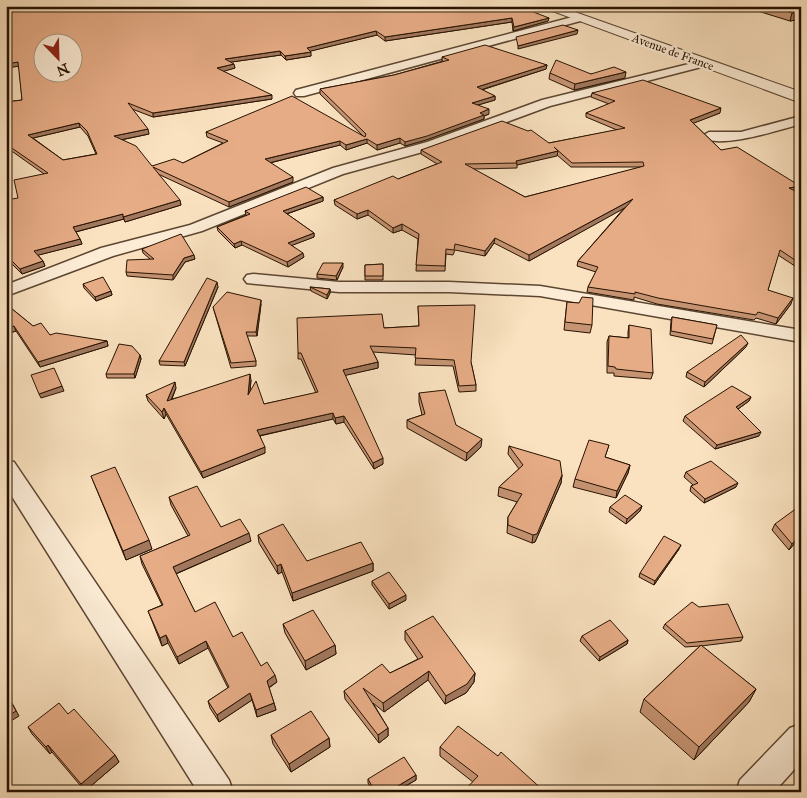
<svg xmlns="http://www.w3.org/2000/svg" width="807" height="798" font-family="'IM FELL Great Primer',serif">
<style>
.lines{fill:none;stroke-linecap:round;stroke-linejoin:round}
.minor-casing{stroke:#5c4631;stroke-width:3}
.tertiary-casing{stroke:#5c4631;stroke-width:2}
.minor{fill:#fcecd6;fill-rule:evenodd}
.tertiary{fill:#fcecd6;fill-rule:evenodd}
.wall{fill:#c69473;stroke:#271201;fill-rule:evenodd}
.shaded-wall{fill:#a1785e;stroke:#271201}
.building{fill:#e6ac86;stroke:#271201;fill-rule:evenodd}
.labels{text-anchor:middle;stroke-width:4.5;stroke-linejoin:round;paint-order:stroke}
.far-street-label{font-size:12px;fill:#271201;stroke:#fcecd6}
</style>
<rect width="100%" height="100%" fill="#fae2c0"/>
<filter id="stains"><feTurbulence type="fractalNoise" baseFrequency=".004" numOctaves="4"/><feColorMatrix values="0 0 0 0 .2 0 0 0 0 .09 0 0 0 0 .02 0 0 0 .5 -.17"/></filter>
<radialGradient id="worn" r=".72"><stop offset=".6" stop-color="#630" stop-opacity="0"/><stop offset="1" stop-color="#630" stop-opacity=".3"/></radialGradient>
<g class="lines">
<g class="minor-casing">
<path id="minor" d="M580 15 585 18 584 20 304 96H296L294 93 296 90Z
M705 60 711 63 709 65 550 106 437 148 343 174 202 231 113 256 6 296V285L101 248 190 225 333 168 427 142 542 100Z
M801 116V124C783 129 714 151 702 136L709 132H741Z
M253 274 339 282H449L540 286 801 330V342L540 296 449 292H339L247 283 244 279 247 275Z
M6 460 14 462 229 780 233 792H198L6 487Z
M801 724V762L774 792H736L740 780 790 728Z"/>
</g>
<g class="tertiary-casing">
<path id="tertiary" d="M539 6H558L801 92V103Z"/>
</g>
<use href="#minor" class="minor"/>
<use href="#tertiary" class="tertiary"/>
</g>
<path class="wall" d="M6 6 549 18 548 21 513 31 512 22 385 41 377 35 310 51 311 56 286 60 281 55 231 62 235 68 223 71 272 99 153 117 132 109 149 134 121 140 152 166 183 163 223 143 207 137 206 132 363 136 320 94V89L394 75 443 61H442V57L547 65 546 69 482 90 495 96V100L478 105 489 114 484 116V119L426 140 405 146 400 143 377 150 367 143 346 150 340 145 270 163 293 182 229 207 158 174 181 205 125 222 124 219 76 232 80 239 82 244 38 255 43 261 45 266 22 274 11 263 6 264 18 198 44 174 6 147V102L22 100 19 66 6 68ZM80 127 88 136 96 154 63 160 33 138Z
M748 6H801V19L790 21 748 8Z
M550 73 591 74 625 78 574 90 549 79Z
M592 93 720 113 693 123 721 150 800 186 798 191H795L801 194V270L778 255 768 290 791 304 776 324 756 318 754 320 657 304 634 297V300L587 292 588 287 596 272 577 266 578 261 625 207 529 261 494 243 485 256 455 250 453 255 446 254 445 271H416L418 239 402 230 393 233 368 215 357 219 335 205 334 200 398 179 437 164 421 154V150L549 143 617 130 586 117V113L609 104 591 97ZM557 155 571 167H642L525 197 473 169 517 168V165Z
M323 197V201L287 214 314 233V237L292 245 304 257 288 267 242 245 235 248 218 231 217 227 246 215 245 211Z
M142 249 195 259 185 262 173 280 127 276 126 272 150 259 143 253Z
M383 264V280H365V265Z
M343 267 337 280 317 278V274Z
M83 284 111 291 112 295 96 301 84 288Z
M218 287 185 366 160 365 159 361Z
M310 287 330 289V293L327 299 311 291Z
M567 302 592 325 590 333 564 330Z
M6 304 33 326 50 335 107 341 108 346 40 367 16 331 10 333 6 329Z
M261 304 257 336H247L256 361V366L231 368 213 307Z
M418 306 471 362 476 385V391L459 392 453 366 415 365 416 355 373 352 378 362V368L345 375 383 464 374 469 344 422 336 424 333 419 260 436 265 453 203 478 166 414 164 419 148 401 146 395 176 388 172 399 251 380 250 391 264 404 316 393 301 359H298V353L384 328 419 326Z
M801 311V323L796 321Z
M672 317 717 325 712 344 670 335 671 321Z
M629 325 653 373 651 379 614 376V373H607V342L609 336 628 338V332Z
M746 347 704 387 686 377 687 372Z
M140 355 141 359 135 378H107L106 374Z
M419 393 481 447 466 461 407 428V420L422 415 419 402Z
M751 397 749 401 738 409 759 436 715 449 683 421 685 416Z
M609 445 605 457 630 465 628 473 616 498 573 487 575 479Z
M509 446 562 475 561 483 535 542 532 543 507 533 508 517 517 502 498 496 499 487 519 469 508 454Z
M686 472 736 487 704 503 690 491 691 486 693 485 684 477Z
M91 476 152 549 126 560Z
M169 497 221 527 251 541 176 574 195 612 233 637 261 666 277 682 269 688 274 703 276 710 257 717 252 700 219 722 210 708 208 701 228 688 208 648 179 664 168 643 162 646 148 611 162 605 142 564 140 556 188 536 171 505Z
M642 506 640 511 626 524 609 512 610 507Z
M775 524 801 536 789 550 772 530Z
M258 535 307 561 373 563V571L293 601 282 572 278 574 259 543Z
M679 549 654 585 639 577 640 573Z
M372 581 406 600 389 609 372 585Z
M283 624 335 645 336 654 306 670 285 633Z
M665 624 743 637 741 641 701 646 756 689 749 702 694 760 640 712 644 699 700 646 685 647 663 628Z
M405 631 475 673 474 682 466 693 445 704 428 680 384 712 373 703 388 728V736L379 743 345 699 344 691 390 673 418 659 405 640Z
M582 636 628 640 627 644 599 661 580 641Z
M68 714 115 755 119 762 85 791 52 752 50 754 32 734 28 727Z
M271 735 329 738 330 747 291 772 273 744Z
M440 747 545 792 473 782 440 756Z
M416 775V780L395 792H373L368 783V779Z"/>
<path class="shaded-wall" d="M801 11V19L790 21 792 13Z
M512 18V22L385 41V37Z
M549 18 548 21 513 31 514 27Z
M578 30 577 34 518 49V46Z
M376 31 377 35 307 52V48Z
M280 51 281 55 225 63V59Z
M311 52V56L286 60 285 56Z
M18 62 20 66 6 68V64Z
M234 64 235 68 218 73 217 68Z
M547 65 546 69 477 91V87Z
M626 72 625 78 574 90 575 84Z
M272 95V99L153 117V113Z
M495 96V100L471 107 472 103Z
M721 108 720 113 689 125 690 120Z
M489 109V114L484 116V119L426 140 405 146V142Z
M79 123 80 127 29 139 28 135Z
M148 129 149 134 115 141 114 136Z
M400 138V143L377 150V145Z
M367 139V143L346 150V145Z
M340 141V145L265 164V159Z
M558 151 557 156 517 165 516 161Z
M293 177V182L229 207V202Z
M800 186 798 191 788 193 789 188Z
M323 197V201L283 215V211Z
M633 199 632 204 529 261V255Z
M180 200 181 205 125 222 123 217Z
M368 210V215L357 219V214Z
M123 214 124 219 75 232 73 227Z
M402 224V230L393 233V228Z
M314 233V237L288 247V243Z
M495 238 494 243 485 256V251Z
M80 239 82 244 35 256 34 251Z
M241 241 242 245 235 248 234 244Z
M303 253 304 257 288 267 287 262Z
M194 255 195 259 185 262 173 280V275L184 258Z
M9 258 11 263 6 264V259Z
M43 261 45 266 22 274 20 269Z
M343 263V267L337 280 336 276Z
M217 282 218 287 185 366 184 362Z
M330 289V293L327 299V295Z
M111 291 112 295 96 301 95 297Z
M793 298 791 304 776 324 778 318Z
M261 300V304L257 336 256 332Z
M14 326 16 331 10 333 8 327Z
M107 341 108 346 40 367 38 362Z
M748 343 746 347 704 387 705 382Z
M140 355 141 359 135 378 134 374Z
M378 362V368L343 376V370Z
M250 374 251 380 249 401 248 395Z
M175 382 176 388 168 407 167 401Z
M62 386 64 391 41 398 39 394Z
M751 397 749 401 734 412 736 407Z
M164 408 166 414 164 419 162 412Z
M333 413V419L258 436 257 430Z
M344 416V422L336 424 335 418Z
M761 432 759 436 715 449 717 445Z
M482 439 481 447 466 461 467 453Z
M265 447V453L203 478 201 472Z
M383 458V464L374 469 373 463Z
M630 465 628 473 616 498 617 491Z
M562 475 561 483 535 542 532 543 533 535Z
M738 483 736 487 704 503 705 499Z
M642 506 640 511 626 524 627 519Z
M9 507 12 513 6 516V509Z
M249 533 251 541 175 574 173 567Z
M801 534V536L789 550 792 544Z
M149 540 152 549 126 560 123 551Z
M681 545 679 549 654 585 655 581Z
M373 563V571L293 601 292 593Z
M281 564 282 572 278 574 277 566Z
M406 595V600L389 609V604Z
M166 635 168 643 162 646 160 638Z
M628 640 627 644 599 661 600 657Z
M206 641 208 648 179 664 177 657Z
M335 645 336 654 306 670 305 661Z
M429 671 428 680 384 712 383 703Z
M475 673 474 682 466 693 445 704 446 696Z
M275 675 277 682 268 688 267 681Z
M756 689 749 702 694 760 699 747Z
M6 692 19 716 6 724Z
M250 693 252 700 219 722 217 715Z
M274 703 276 710 257 717 256 710Z
M388 728V736L379 743 378 735Z
M329 738 330 747 291 772 289 764Z
M48 745 52 752 50 754 46 747Z
M115 755 119 762 85 791 81 784Z
M416 775V780L395 792H388Z"/>
<path class="building" d="M6 6H518L549 18 514 27 512 18 385 37 376 31 307 48 311 52 285 56 280 51 225 59 234 64 217 68 272 95 153 113 128 103 148 129 114 136 136 146 152 166 174 159 183 163 228 141 206 132 292 96 365 137 366 134 320 89 394 75 449 60 442 57 485 45 547 65 477 87 495 96 472 103 489 109 480 113 484 115 427 136 405 142 400 138 377 145 367 139 346 145 340 141 265 159 293 177 229 202 153 167 180 200 123 217V214L73 227 80 239 34 251 43 261 20 269 9 258 6 259V200L18 198 14 180 48 173 6 144V102L22 100 18 62 6 64ZM42 42H72V72H42ZM79 123 87 131 97 154 63 160 28 135Z
M769 6H801V11L792 13Z
M563 25 578 30 518 46 516 37Z
M556 60 591 74 614 67 626 72 575 84 550 73Z
M643 80 721 108 690 120 721 150 737 147 800 186 789 188 801 194V264L780 250 768 290 793 298 778 318 758 312 756 315 658 298 635 292V294L588 287 598 267 578 261 633 199 529 255 495 238 485 251 455 244 454 250 446 249 445 266 416 265 419 234 402 224 393 228 368 210 357 214 334 200 393 176 398 179 442 162 421 150 502 121 528 131 531 130 549 143 625 128 586 113 615 101 592 93ZM554 147 572 163 643 162 644 166 525 197 465 164 517 163 516 161 558 151Z
M306 187 323 197 283 211 314 233 288 243 303 253 287 262 241 241 234 244 217 227 250 214 245 211Z
M181 234 194 255 184 258 173 275 126 272 127 260 154 259 142 249Z
M323 263H343L336 276 317 274Z
M383 264V276H365V265Z
M103 277 111 291 95 297 83 284Z
M207 278 217 282 184 362 159 361Z
M310 287 330 289 327 295Z
M227 292 261 300 256 332H246L256 361 231 363 213 307Z
M582 297 593 298 592 325 565 322 567 302 579 303Z
M6 304 33 326 41 323 50 335 56 333 107 341 38 362 14 326 8 327 6 326Z
M475 305 471 362 476 385 459 386 454 360 415 358 416 348 370 346 378 362 343 370 383 458 373 463 344 416 335 418 333 413 257 430 265 447 201 472 164 408 162 412 146 395 175 382 167 401 250 374 248 395 256 381 264 404 318 392 301 353H298L297 318 382 314 384 328 419 326 418 306Z
M672 317 717 325 713 339 671 331Z
M629 325 651 329 653 373 616 369 615 367 608 366 609 336 629 338Z
M741 335 748 343 705 382 687 372Z
M119 344 132 346 140 355 134 374H106Z
M54 368 62 386 39 394 31 375Z
M732 386 751 397 736 407 761 432 717 445 685 416Z
M445 390 456 425 482 439 467 453 407 420 425 414 419 393Z
M589 440 609 445 605 457 630 465 617 491 575 479Z
M509 446 560 461 562 475 537 534 533 535 508 525V517L522 494 499 487 523 465Z
M711 461 738 483 705 499 691 486 698 483 686 472Z
M115 467 149 540 123 551 91 476Z
M197 486 221 527 240 519 249 533 173 567 195 612 215 602 233 637 242 632 261 666 267 662 275 675 267 681 274 703 256 710 250 693 217 715 208 701 229 687 206 641 177 657 166 635 160 638 148 611 163 605 140 556 190 535 169 497Z
M625 495 642 506 627 519 610 507Z
M801 505V534L792 544 775 524Z
M283 524 307 561 361 542 373 563 292 593 281 564 277 566 258 535Z
M664 536 681 545 655 581 640 573Z
M389 572 406 595 389 604 372 581Z
M692 602 699 607 728 604 743 637 687 643 665 624Z
M313 610 335 645 305 661 283 624Z
M433 616 475 673 467 684 446 696 429 671 383 703 363 688 388 728 378 735 344 691 382 664 390 673 423 657 405 631Z
M610 620 628 640 600 657 582 636Z
M701 645 756 689 699 747 644 699Z
M6 692 16 711 6 717Z
M59 703 68 714 74 709 115 755 81 784 48 745 46 747 28 727Z
M311 711 329 738 289 764 271 735Z
M458 726 498 756 501 752 545 792H463L478 776 440 747Z
M404 757 416 775 388 792H375L368 779Z"/>
<g class="labels">
<g class="far-street-label">
<text transform="translate(673 52) rotate(20)" y="4">Avenue de France</text>
</g>
</g>
<rect width="807" height="798" fill="none" stroke="#fae2c0" stroke-width="25"/>
<rect x="8" y="8" width="792" height="783" fill="none" stroke="#271201" stroke-width="2.5"/>
<rect x="12" y="12" width="782" height="773" fill="none" stroke="#271201"/>
<g transform="translate(58 58) rotate(157)"><circle r="24" fill="#fcecd6" stroke="#a79581"/>
<path d="M0-4L9 19L0 12L-9 19Z" fill="#8f2418"/>
<text y="-8" font-size="14" font-weight="bold" text-anchor="middle" fill="#271201">N</text>
</g>
<rect width="100%" height="100%" filter="url(#stains)"/>
<rect width="100%" height="100%" fill="url(#worn)"/>
</svg>
